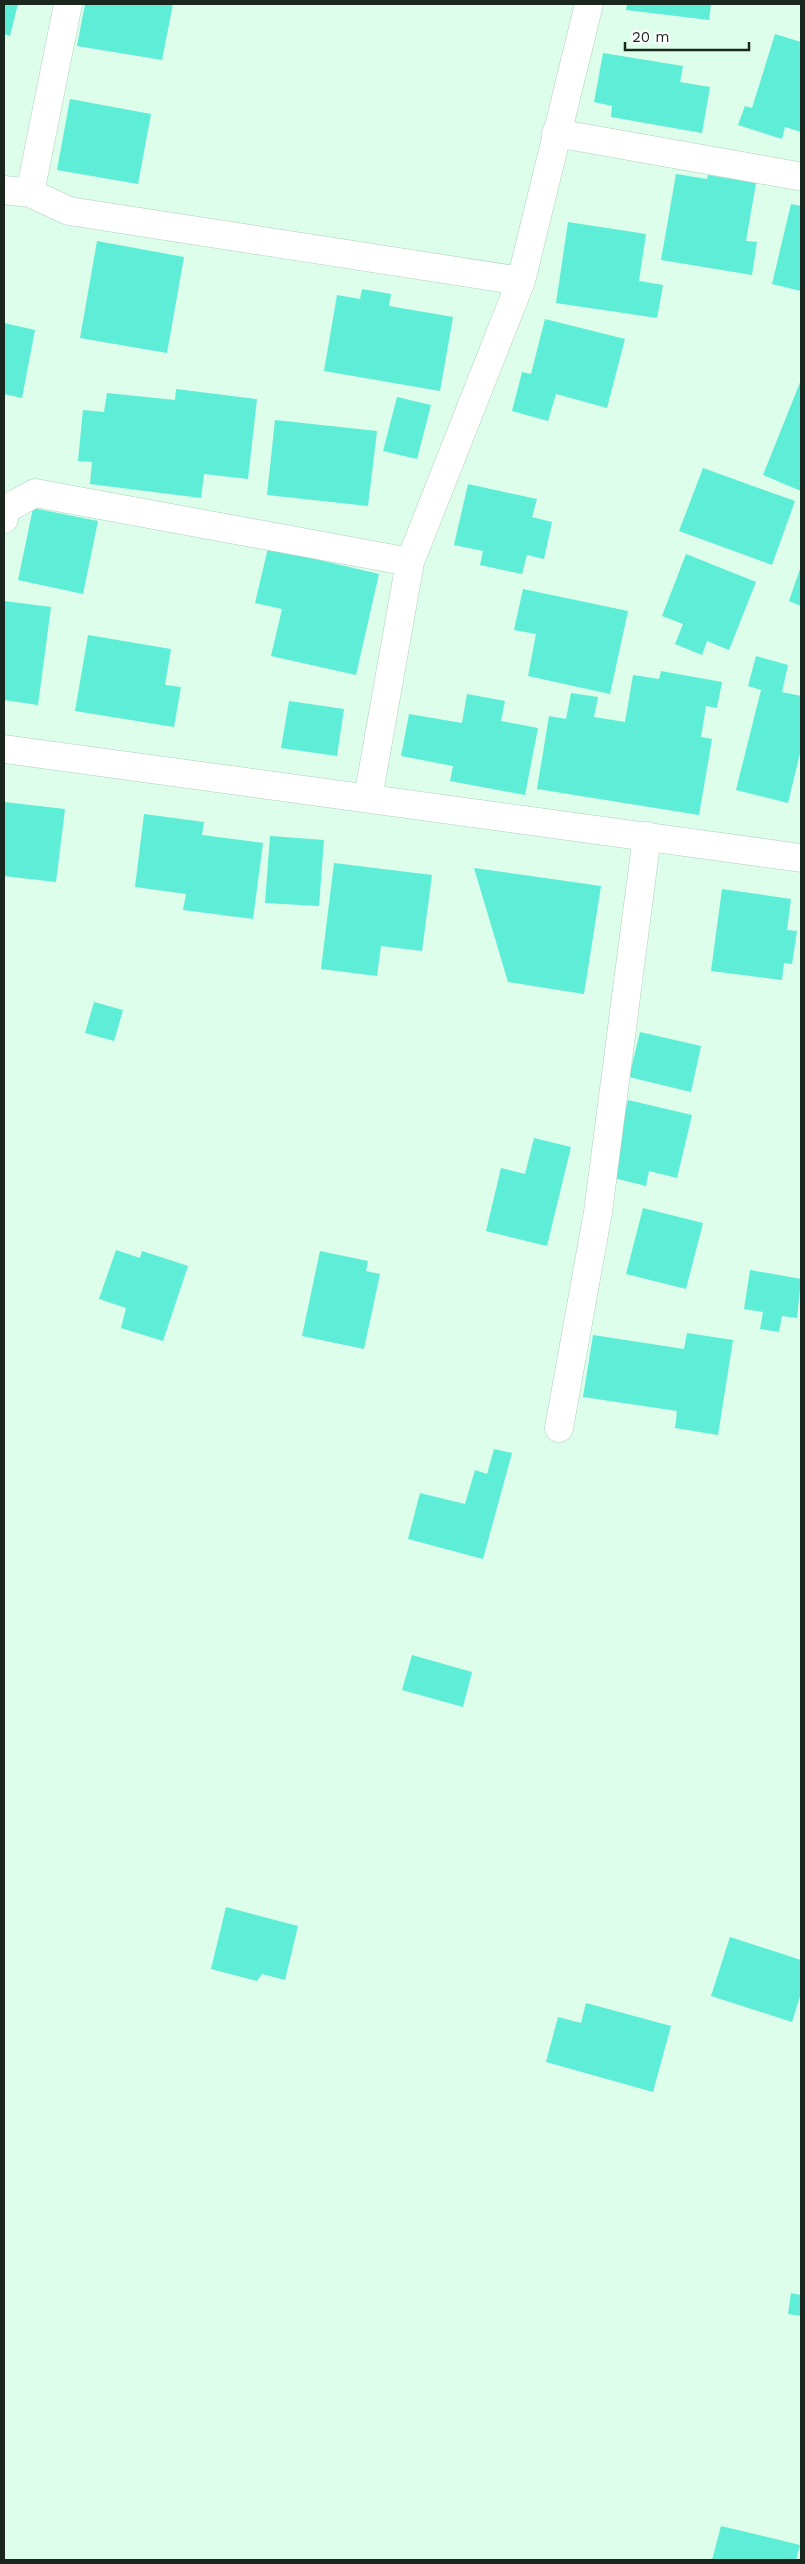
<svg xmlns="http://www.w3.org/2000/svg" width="805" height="2564" font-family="'Work Sans',sans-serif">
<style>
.building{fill:#5eedd7}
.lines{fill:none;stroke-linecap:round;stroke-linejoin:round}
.street-casing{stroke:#aecfbb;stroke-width:29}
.secondary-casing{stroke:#aecfbb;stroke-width:29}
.street{stroke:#fff;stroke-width:28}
.secondary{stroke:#fff;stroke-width:28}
</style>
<rect width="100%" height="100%" fill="#dcfeea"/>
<path class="building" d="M4 4H18L10 36 4 34Z
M85 4H173L162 60 77 46Z
M627 4H711L709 20 626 10Z
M775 34 801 42V132L785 127 782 139 738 125 745 106 752 108Z
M603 53 683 66 680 82 710 87 702 133 611 117 612 106 594 102Z
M70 99 151 114 138 184 57 170Z
M676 174 707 179 708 175 756 183 746 241 757 242 752 275 661 260Z
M791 204 801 206V291L772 284Z
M568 222 646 234 639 281 663 285 657 318 556 303Z
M97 241 184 257 167 353 80 338Z
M362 289 391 294 389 306 453 317 440 391 324 371 337 295 360 299Z
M545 319 625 339 607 408 556 394 548 421 512 411 522 372 531 374Z
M4 323 35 330 22 398 4 394Z
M801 380V491L763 475Z
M176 389 257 399 248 479 204 474 201 498 90 484 92 462 78 461 83 410 104 412 107 393 175 400Z
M397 397 431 405 417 459 383 451Z
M275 420 377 431 368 506 267 495Z
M703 468 795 501 772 565 679 531Z
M468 484 537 499 532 517 552 522 544 559 527 555 522 574 480 565 483 551 454 545Z
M33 508 98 521 83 594 18 580Z
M268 548 379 574 356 675 271 656 282 609 255 603Z
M686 554 756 582 729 650 707 641 702 655 675 644 683 624 662 616Z
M801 566V606L789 601Z
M523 589 628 611 610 694 528 676 536 634 514 630Z
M4 601 51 607 38 705 4 700Z
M88 635 171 649 165 685 181 687 174 727 75 711Z
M756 656 788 665 782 692 801 696V749L788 803 736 790 761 690 748 686Z
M661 671 722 682 717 708 706 706 701 737 712 739 699 815 537 789 549 716 566 719 571 693 598 697 594 717 625 722 633 675 659 679Z
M467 694 505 701 501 721 538 728 525 795 450 781 453 766 401 756 409 714 462 723Z
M289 701 344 709 337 756 281 748Z
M4 802 65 809 56 882 4 876Z
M144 814 204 822 202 835 263 843 253 919 183 910 186 894 135 887Z
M270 836 324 840 319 906 265 903Z
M334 863 432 875 422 951 381 946 377 976 321 969Z
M474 868 601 886 584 994 508 982Z
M722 889 791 899 787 930 797 931 792 964 784 963 782 980 711 971Z
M94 1002 123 1010 114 1041 85 1033Z
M640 1032 701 1046 691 1092 629 1077Z
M628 1100 692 1115 677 1178 649 1171 646 1186 610 1177Z
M534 1138 571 1147 547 1246 486 1231 501 1168 525 1174Z
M643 1208 703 1223 686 1289 626 1274Z
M116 1250 140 1258 142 1251 188 1266 163 1341 121 1328 126 1308 99 1299Z
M320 1251 368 1261 366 1271 380 1274 364 1349 302 1336Z
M750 1270 801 1279 797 1318 782 1316 779 1332 760 1329 763 1312 744 1309Z
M687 1333 733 1340 718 1435 675 1428 677 1411 583 1397 593 1335 684 1349Z
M494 1449 512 1453 483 1559 408 1539 420 1493 465 1504 475 1470 487 1474Z
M412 1655 472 1672 463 1707 402 1690Z
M226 1907 298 1926 285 1980 262 1974 257 1981 211 1969Z
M730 1937 801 1960V1993L792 2022 711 1996Z
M586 2003 671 2026 653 2092 546 2062 558 2017 581 2023Z
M791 2293 801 2295V2316L788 2314Z
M721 2526 800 2545 796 2560H712Z"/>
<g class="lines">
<g class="street-casing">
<path id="street" d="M556 133 798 176
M4 190 30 193 69 211 521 281
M30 193 68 4
M4 519 6 509 35 493 410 562
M368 798 410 562 521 281 589 4
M559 1428 598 1212 647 836"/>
</g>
<g class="secondary-casing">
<path id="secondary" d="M4 749 801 858"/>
</g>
<use href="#street" class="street"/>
<use href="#secondary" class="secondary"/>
</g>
<rect width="805" height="2564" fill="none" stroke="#1a271f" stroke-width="10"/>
<path d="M625 42v8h124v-8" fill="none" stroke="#1a271f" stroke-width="2.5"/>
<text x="632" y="42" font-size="15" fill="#1a271f" stroke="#ffffff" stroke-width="4" paint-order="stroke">20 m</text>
</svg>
